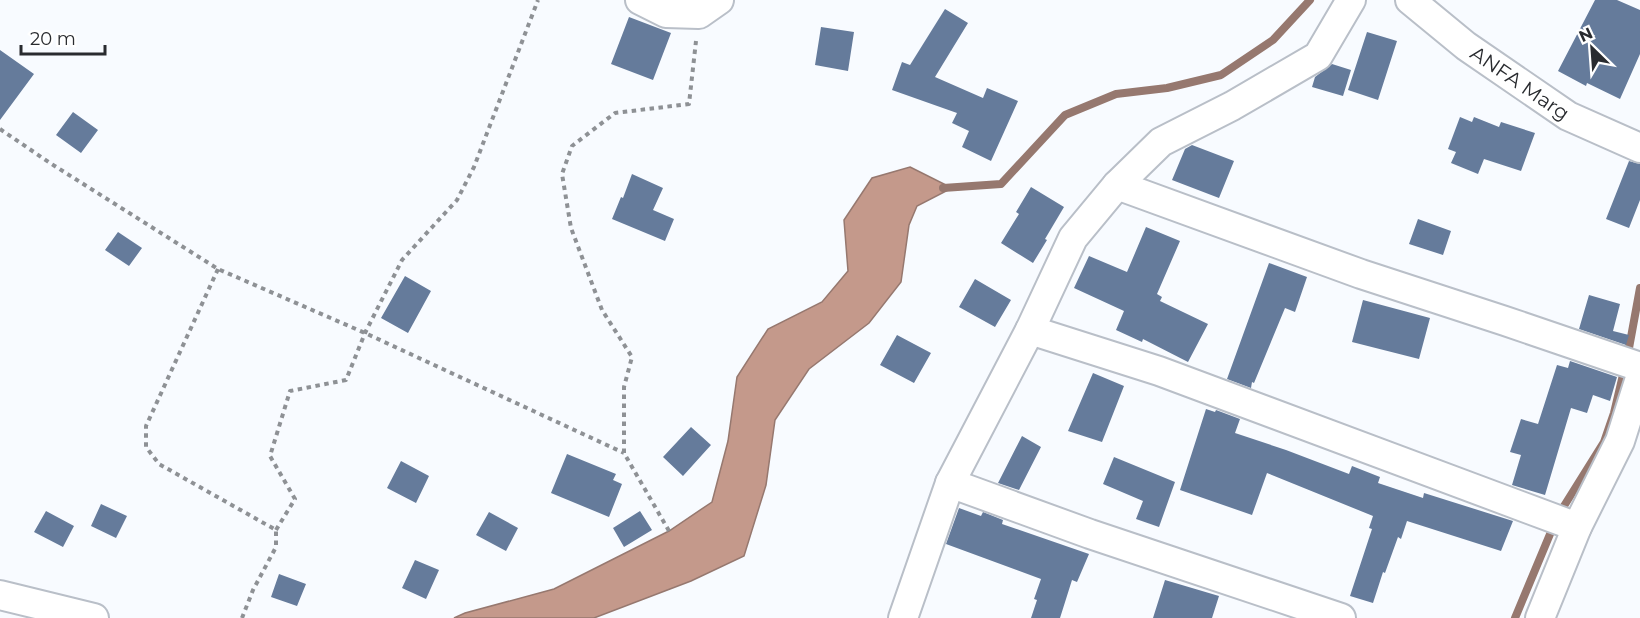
<svg xmlns="http://www.w3.org/2000/svg" width="1640" height="618" viewBox="0 0 1640 618" font-family="Montserrat,sans-serif">
<style>
.water{fill:#c4998b;stroke:#96786f;stroke-width:1.5}
.lines{fill:none;stroke-linecap:round;stroke-linejoin:round}
.stream{stroke:#96786f;stroke-width:8}
.building{fill:#657b9b}
.minor-casing{stroke:#b9bfc8;stroke-width:32}
.path{stroke:#8e9195;stroke-width:4;stroke-dasharray:4.5 4.5;stroke-linecap:butt}
.minor{stroke:#fff;stroke-width:28}
.labels{text-anchor:middle;dominant-baseline:central;stroke-width:5;stroke-linejoin:round;paint-order:stroke}
.street-label{font-size:20px;fill:#292b2f;stroke:#fff}
</style>
<rect width="100%" height="100%" fill="#f8fbff"/>
<path class="water" d="M910,167L952,188L917,206L909,225L901,282L869,323L809,369L775,420L766,485L744,556L691,581L594,618H454L465,613L554,589L669,531L712,502L728,441L737,377L768,329L822,302L848,271L844,220L872,178Z"/>
<g class="lines">
<path class="stream" d="M943,188L1001,184L1065,115L1116,94L1167,88L1221,75L1273,40L1310,0
M1627,359L1640,288
M1564,506L1604,442L1614,413L1623,375
M1515,618L1553,527"/>
</g>
<path class="building" d="M1595,0H1617L1640,10V54L1620,99L1587,83L1586,86L1558,71Z
M945,9L968,23L935,77L983,98L987,88L1018,101L991,161L962,147L969,131L952,123L957,113L892,90L902,62L910,65Z
M629,17L671,33L653,80L611,64Z
M821,27L854,32L848,71L815,65Z
M1367,32L1397,41L1378,100L1348,90Z
M0,50L34,74L0,120Z
M1332,64L1351,70L1343,96L1312,87L1315,77Z
M73,112L98,130L81,153L56,135Z
M1460,117L1472,122L1474,117L1499,127L1501,122L1535,133L1521,171L1484,159L1478,174L1451,163L1456,152L1448,149Z
M1192,145L1234,161L1219,198L1172,180L1185,149Z
M1629,161L1640,164V200L1629,228L1606,219Z
M632,174L663,188L653,210L674,219L665,241L612,219L621,197L623,198Z
M1031,187L1064,207L1045,239L1047,240L1033,263L1001,243L1019,214L1016,212Z
M1418,219L1451,231L1443,255L1409,244Z
M1146,227L1180,241L1157,294L1162,297L1160,301L1208,324L1188,362L1143,339L1142,342L1116,330L1124,311L1074,288L1089,256L1127,272Z
M118,232L142,248L129,266L105,250Z
M1269,263L1307,277L1295,312L1285,308L1254,383L1252,382L1251,388L1227,379Z
M405,276L431,291L408,333L381,318Z
M975,279L1011,300L995,327L959,307Z
M1589,295L1620,304L1613,331L1629,335L1626,345L1579,329Z
M1363,300L1430,318L1419,359L1352,342Z
M897,335L931,353L914,383L880,365Z
M1570,361L1617,377L1610,401L1593,395L1587,413L1571,408L1545,495L1512,485L1521,455L1510,452L1521,419L1538,424L1557,365L1568,368Z
M1093,373L1124,386L1102,442L1068,431Z
M1206,409L1215,412L1216,410L1240,419L1235,433L1286,450L1349,474L1352,466L1380,477L1378,483L1423,498L1424,493L1513,521L1501,551L1407,521L1401,539L1398,537L1385,573L1383,572L1373,603L1350,596L1372,529L1369,528L1373,516L1267,473L1252,515L1180,490Z
M691,427L711,445L683,476L663,457Z
M1022,436L1041,447L1019,490L998,483Z
M567,454L616,474L613,480L622,484L609,517L551,493Z
M1114,457L1175,482L1159,527L1136,519L1143,501L1103,484Z
M401,461L429,476L416,503L387,488Z
M101,504L127,516L116,538L91,526Z
M959,508L981,516L983,512L1003,520L1002,524L1089,554L1077,582L1072,580L1060,618H1031L1037,600L1034,599L1041,579L946,544Z
M46,511L74,526L63,547L34,532Z
M640,511L652,530L624,547L613,528Z
M489,512L518,528L506,551L476,535Z
M415,560L439,570L426,599L402,588Z
M279,574L306,584L297,606L271,597Z
M1165,580L1219,596L1212,618H1153Z"/>
<g class="lines">
<defs>
<g id="minor">
<path d="M640,0L666,13L699,14L719,0"/>
<path id="s1" d="M1410,0L1466,46L1568,116L1640,148"/>
<path d="M1117,185L1361,274L1505,321L1640,367"/>
<path d="M1030,330L1159,371L1577,527"/>
<path d="M950,483L1090,534L1341,618"/>
<path d="M0,595L94,618"/>
<path d="M903,618L950,483L1030,330L1073,238L1117,185L1161,142L1232,106L1318,56L1351,0"/>
<path d="M1540,618L1577,527L1620,441L1640,378"/>
</g>
</defs>
<use href="#minor" class="minor-casing"/>
<path class="path" d="M0,129L50,163L218,269L365,333L624,453
M218,269L146,426V447L159,464L276,530V547L253,590L242,618
M276,530L295,499L270,456L290,391L346,380L365,333L402,260L457,200L474,167L538,0
M669,531L624,453V387L632,357L602,310L571,228L562,174L572,146L615,113L689,104L696,41"/>
<use href="#minor" class="minor"/>
</g>
<g class="labels">
<g class="street-label">
<text stroke="none"><textPath href="#s1" startOffset="138">ANFA Marg</textPath></text>
</g>
</g>
<g transform="translate(1592 48) rotate(335)" stroke="#ffffff" stroke-width="4.5" paint-order="stroke">
<path d="M0-4.5L10 22L0 15L-10 22Z" fill="#292b2f"/>
<text y="-9" font-size="16" font-weight="bold" text-anchor="middle" fill="#292b2f">N</text>
</g>
<path d="M21 45v9h84v-9" fill="none" stroke="#292b2f" stroke-width="3"/>
<text x="30" y="45" font-size="18" fill="#292b2f" stroke="#ffffff" stroke-width="4.5" paint-order="stroke">20 m</text>
</svg>
